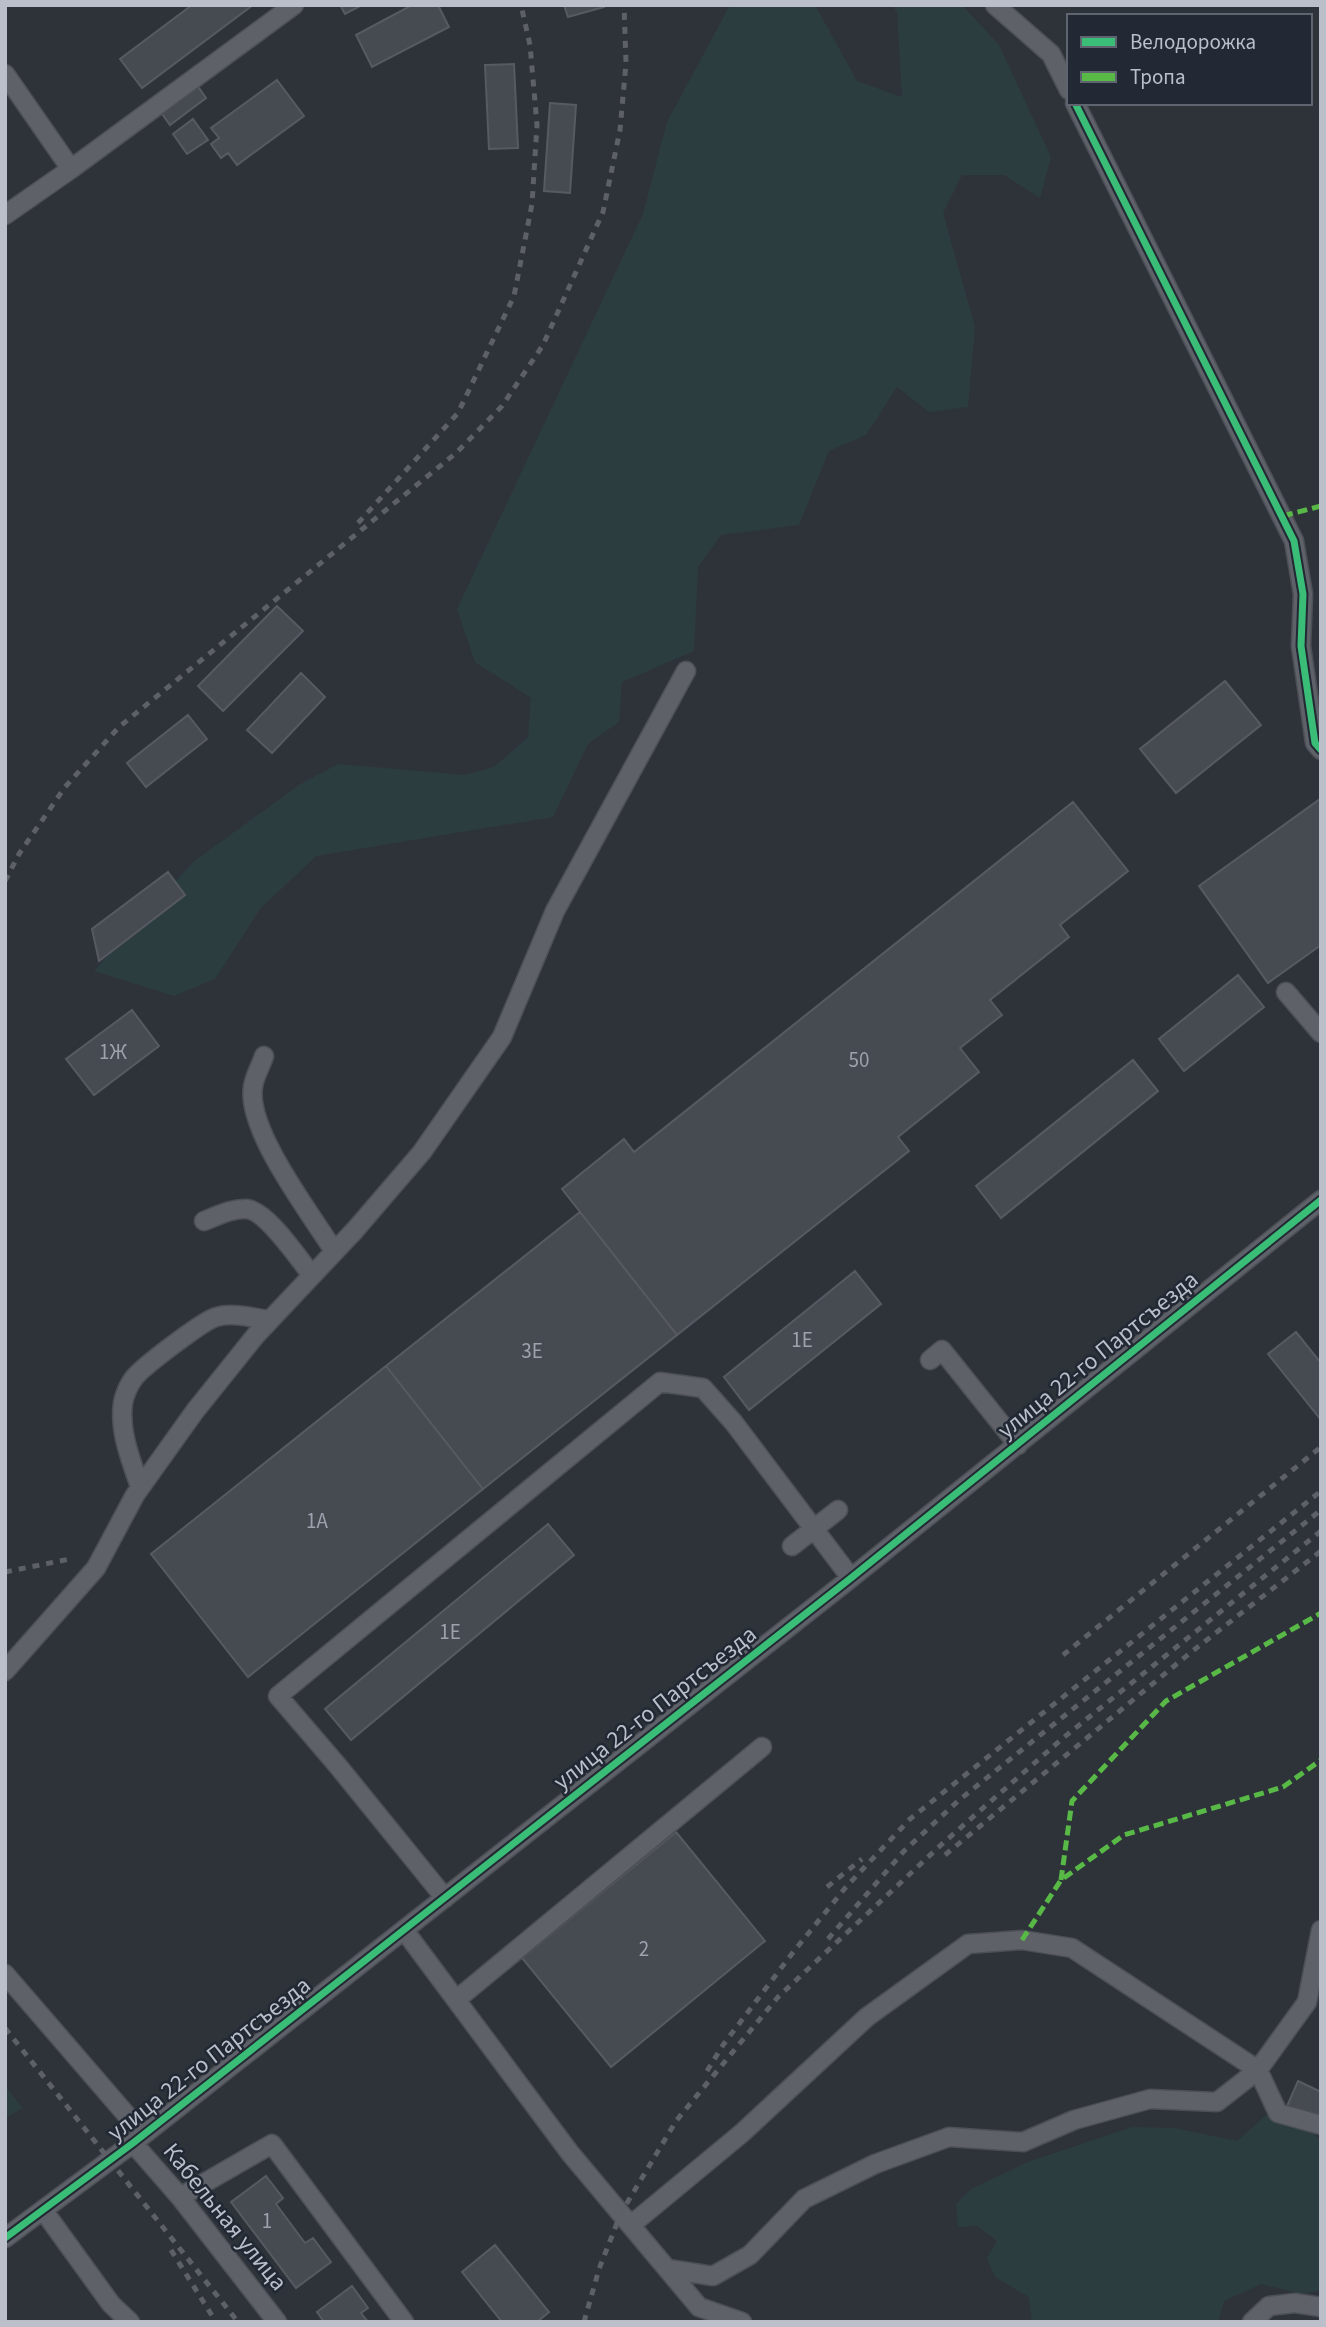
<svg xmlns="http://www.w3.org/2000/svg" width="1326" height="2327" viewBox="0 0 1326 2327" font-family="'Source Sans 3',sans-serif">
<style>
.green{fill:#2c3d40}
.building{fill:#464a51;stroke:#575a61;stroke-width:2}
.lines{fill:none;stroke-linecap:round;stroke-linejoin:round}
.minor-casing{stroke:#4c4f55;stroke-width:21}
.minor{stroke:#5e6168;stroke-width:18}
.rail{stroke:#5d6066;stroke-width:5;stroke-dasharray:7 7;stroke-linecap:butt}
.quiet{stroke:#58b947;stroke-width:5;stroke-dasharray:10 5;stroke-linecap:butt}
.cycleway-casing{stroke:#222934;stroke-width:11}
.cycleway{stroke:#3abd76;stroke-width:7}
.labels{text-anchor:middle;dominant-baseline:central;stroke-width:5;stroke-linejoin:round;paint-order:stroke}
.number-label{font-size:21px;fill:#9da2ac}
.street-label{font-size:24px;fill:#babfca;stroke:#222934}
</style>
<rect width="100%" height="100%" fill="#2e333a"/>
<path class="green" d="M730,5H815L857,81L902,97L897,12L892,5H962L999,45L1051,157L1040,198L1004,175H962L943,213L975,327L968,407L929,412L897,387L866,435L829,451L799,525L721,535L698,567L694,651L622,682L619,722L588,744L553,817L316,856L260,909L215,979L174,996L94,971L193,862L299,785L338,764L465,775L494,767L528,737L531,698L475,662L457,609L643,214L667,122Z
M5,2085L22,2108L5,2119Z
M1271,2111L1294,2114L1321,2141V2290L1302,2294L1261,2284L1224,2301L1218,2322H1032L1029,2297L995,2277L987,2258L997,2241L977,2226L958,2227L956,2204L971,2189L1028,2162L1132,2127L1174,2128L1237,2141Z"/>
<path class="building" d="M192,5H253L142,88L120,59Z
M340,5H362L345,14Z
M412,5H438L449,27L372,67L356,35Z
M564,5H604V7L568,17Z
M514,64L518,148L489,149L485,65Z
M277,80L304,116L237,165L228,153L221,158L211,144L219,138L211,128Z
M197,85L206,98L170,125L160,111Z
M550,103L576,105L570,193L544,191Z
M193,119L208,140L187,154L173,134Z
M277,606L303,631L223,711L198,686Z
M301,673L325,697L272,753L247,730Z
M1225,681L1261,725L1176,793L1140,749Z
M188,715L207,739L146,787L127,763Z
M1320,799L1321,945L1268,983L1199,886Z
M1073,802L1128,871L1060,925L1069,937L990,1000L1002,1015L960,1048L979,1072L898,1137L909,1151L677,1335L562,1189L624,1139L634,1152Z
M168,872L185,895L99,961L92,929Z
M1238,975L1264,1007L1184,1071L1159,1039Z
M132,1010L159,1046L94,1095L66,1059Z
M1133,1060L1158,1091L1001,1218L976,1186Z
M580,1212L677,1335L483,1489L386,1366Z
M855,1271L881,1304L749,1410L724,1377Z
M1296,1332L1321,1363V1420L1268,1354Z
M386,1366L483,1489L248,1677L151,1554Z
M548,1524L574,1555L351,1740L325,1709Z
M676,1832L765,1941L611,2067L522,1958Z
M1298,2081L1321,2092V2121L1287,2106Z
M266,2176L283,2198L276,2204L305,2243L313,2238L331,2262L296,2288L231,2202Z
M495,2245L549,2312L537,2322H502L462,2272Z
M352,2286L368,2308L361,2313L368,2322H324L317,2312Z"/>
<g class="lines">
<defs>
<path id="minor" d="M995,5L1051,54L1069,90
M5,74L71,169
M1075,103L1294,541L1303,594L1301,646L1315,743L1321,750
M5,215L71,169L294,5
M1286,992L1321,1033
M264,1056C261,1066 254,1077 253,1087C246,1130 311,1214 334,1251
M204,1221C217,1216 232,1208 247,1209C267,1211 298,1258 311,1274
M930,1360L942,1350L1018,1445
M140,1487C131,1460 119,1432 123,1403C124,1396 129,1384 134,1378C142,1367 203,1321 216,1317C233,1312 253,1318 270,1320
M792,1546L838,1510
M5,1671L96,1568L135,1495L195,1411L256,1335L355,1230L422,1152L502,1037L555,911L686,671
M445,1898L338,1766L278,1696L660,1382L703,1388L734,1423L851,1578
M404,1930L570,2153L699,2307L742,2322
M5,1974L143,2134
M456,2000L762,1747
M133,2143L180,2197L277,2322
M180,2197L272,2144L404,2322
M43,2210L111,2304L130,2322
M631,2225L742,2133L867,2017L968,1944L1022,1940L1072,1948L1258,2070L1278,2113L1321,2125
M5,2238L133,2143L851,1578L1321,1200
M668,2269L713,2276L750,2255L804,2199L875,2164L949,2137L1023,2142L1074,2120L1150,2099L1217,2102L1258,2070L1307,2002L1321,1930
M1252,2322L1269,2306L1295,2303L1321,2307"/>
</defs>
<use href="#minor" class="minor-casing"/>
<use href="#minor" class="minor"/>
<path class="rail" d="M358,523L458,413L514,296L532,204L537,125L530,45L521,5
M5,881L19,854L65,787L119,727L456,453L502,406L543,345L603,212L620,130L626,63L624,5
M5,1572L70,1559
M1063,1655L1321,1447
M945,1855L1190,1653L1321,1551
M827,1887L862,1859
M828,1939L904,1851L958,1801L1321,1510
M5,2028L238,2322
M707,2071L723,2045L794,1951L846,1887L910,1819L1321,1491
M171,2250L216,2322
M584,2322L599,2269L621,2213L676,2121L778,1997L942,1844L1063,1738L1321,1531"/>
<path class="quiet" d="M1283,516L1321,506
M1061,1880L1072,1801L1166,1701L1321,1613
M1022,1940L1061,1880L1124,1835L1283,1787L1321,1760"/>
<defs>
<path id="cycleway" d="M1075,103L1294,541L1303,594L1301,646L1315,743L1321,750
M5,2238L133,2143L851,1578L1321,1200"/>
</defs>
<use href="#cycleway" class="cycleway-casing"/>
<use href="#cycleway" class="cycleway"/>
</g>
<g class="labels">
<g class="number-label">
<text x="113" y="1052">1Ж</text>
<text x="859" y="1060">50</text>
<text x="802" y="1340">1Е</text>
<text x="532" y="1351">3Е</text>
<text x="317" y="1521">1А</text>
<text x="450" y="1632">1Е</text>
<text x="644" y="1949">2</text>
<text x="267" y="2221">1</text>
</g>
<g class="street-label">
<text transform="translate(1098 1355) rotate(-39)">улица 22-го Партсъезда</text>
<text transform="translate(655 1708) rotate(-38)">улица 22-го Партсъезда</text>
<text transform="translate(209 2059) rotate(-38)">улица 22-го Партсъезда</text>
<text transform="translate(225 2217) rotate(51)">Кабельная улица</text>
</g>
</g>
<rect width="1326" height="2327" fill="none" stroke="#babfca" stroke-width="14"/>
<rect x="1067" y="14" width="245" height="91" fill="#222934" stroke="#5f6570" stroke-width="2"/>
<rect x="1081" y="37" width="35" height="10" fill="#3abd76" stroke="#5f6570" stroke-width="2"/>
<text x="1130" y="49" font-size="21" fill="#babfca">Велодорожка</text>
<rect x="1081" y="72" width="35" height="10" fill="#58b947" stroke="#5f6570" stroke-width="2"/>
<text x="1130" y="84" font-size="21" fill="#babfca">Тропа</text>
</svg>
